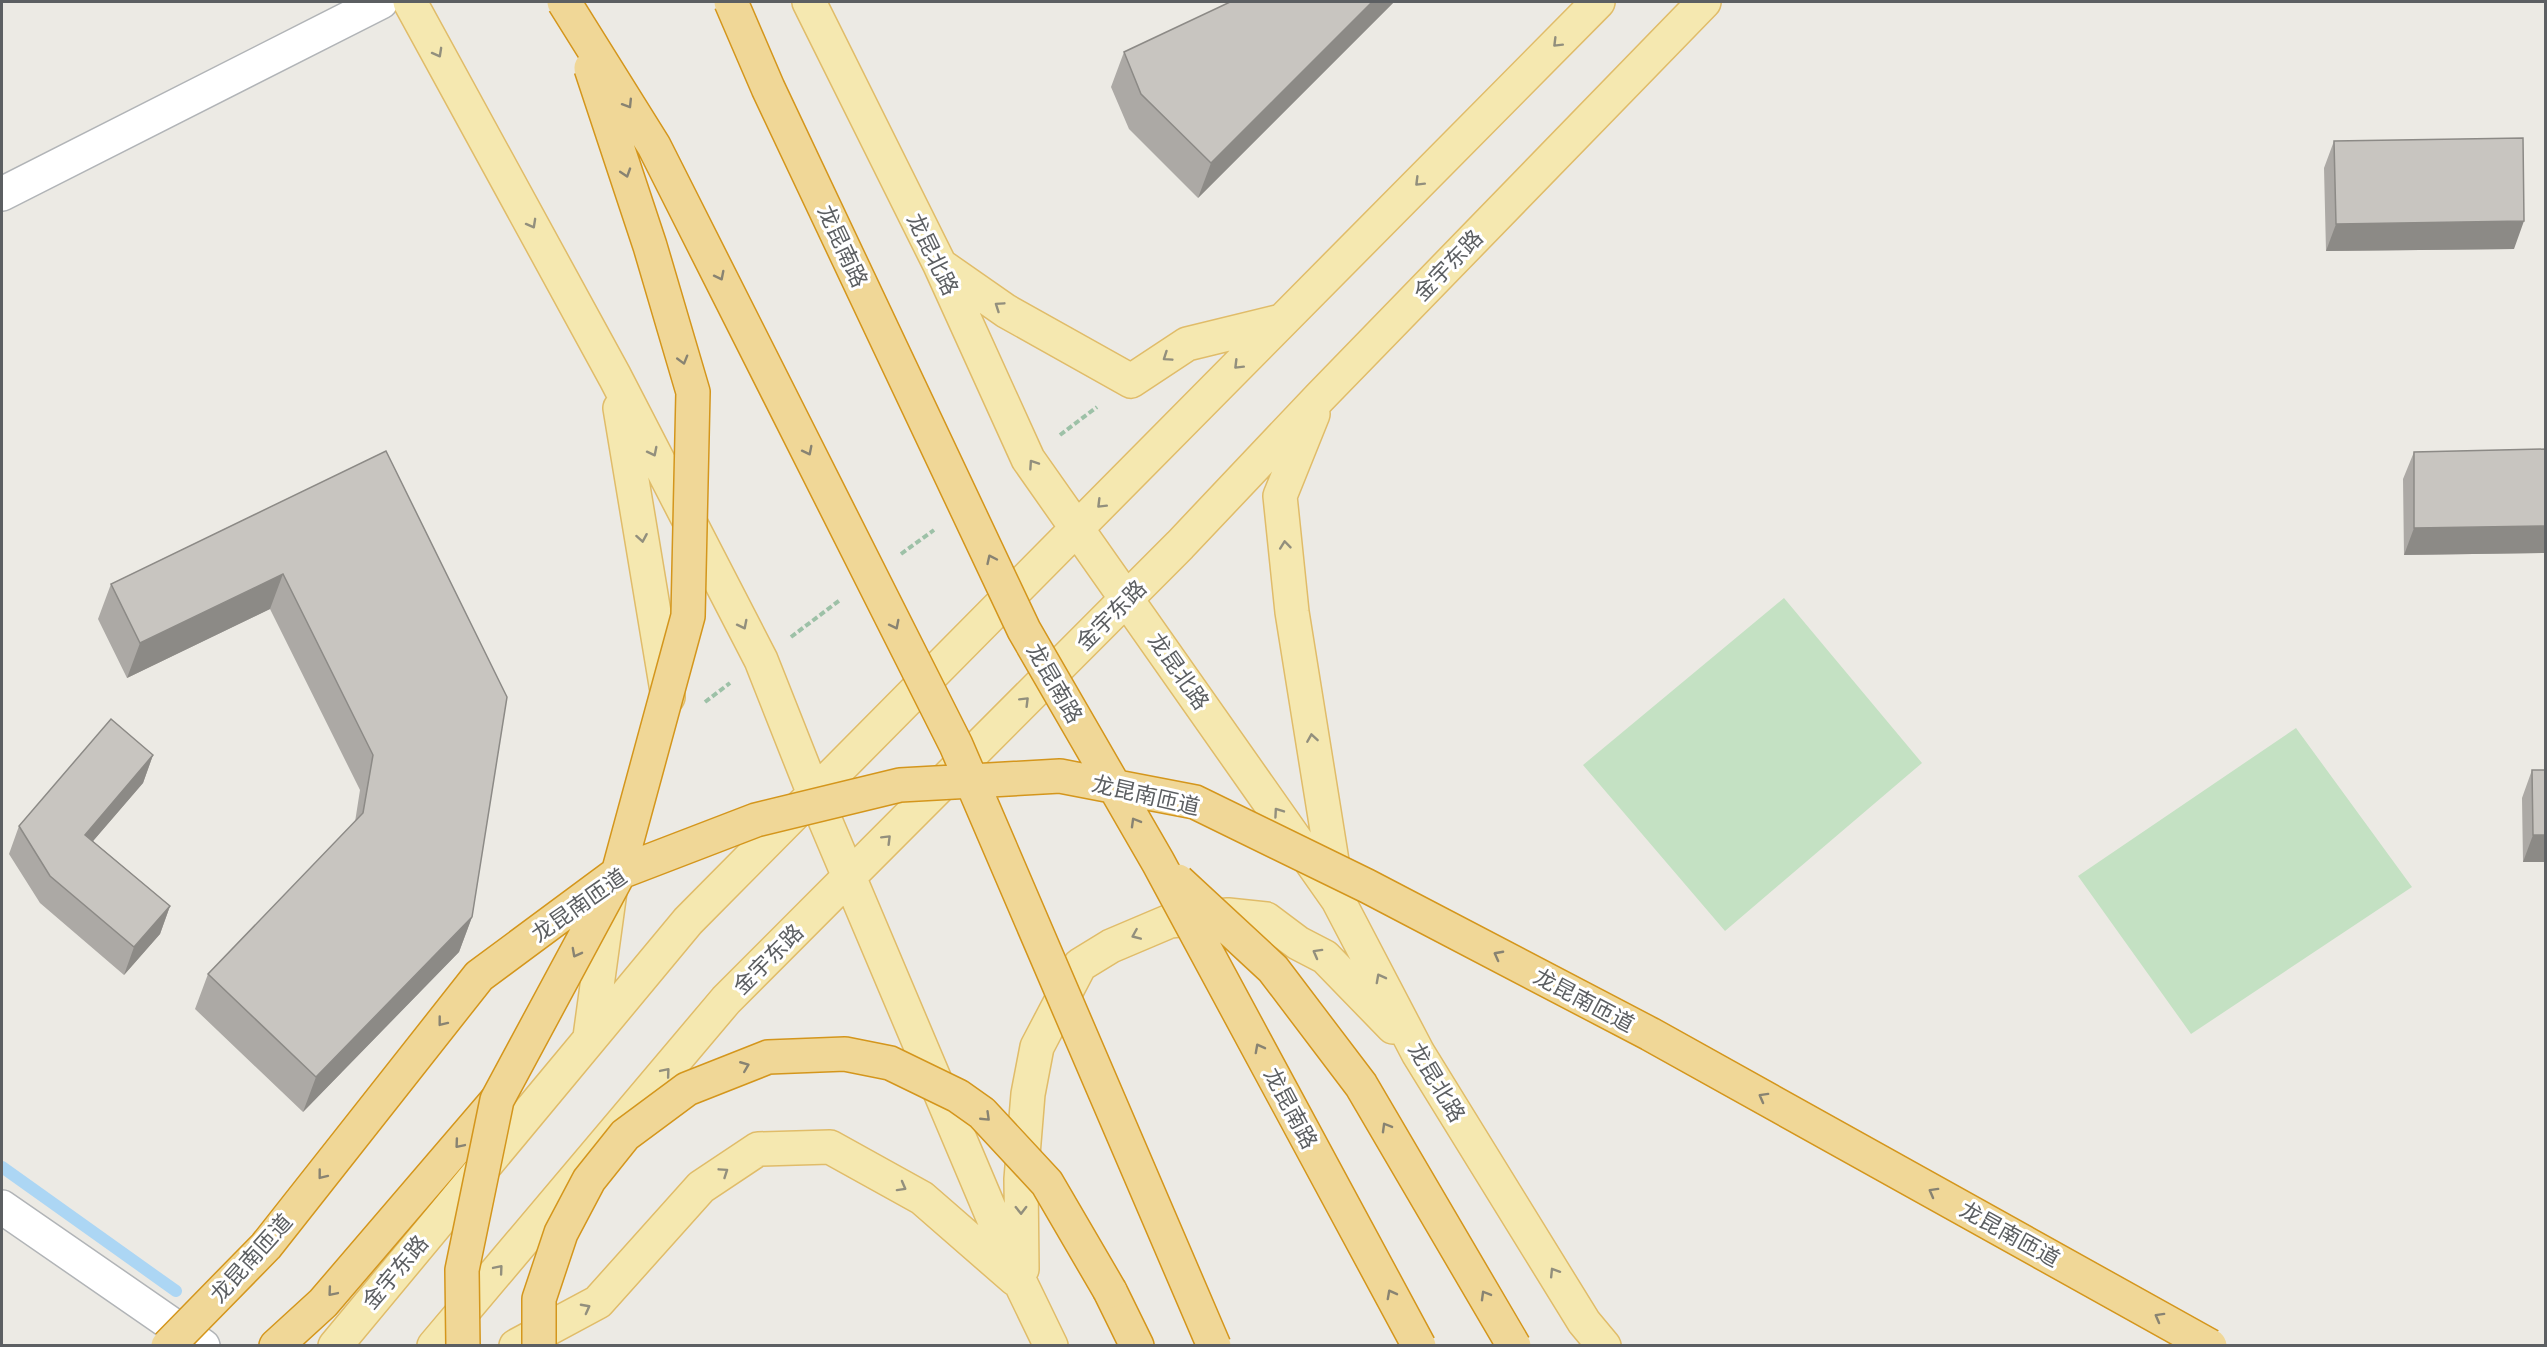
<svg xmlns="http://www.w3.org/2000/svg" width="2547" height="1347" viewBox="0 0 2547 1347" font-family="Jost,'Noto Sans SC',sans-serif">
<style>
.green{fill:#c4e1c3}
.lines{fill:none;stroke-linecap:round;stroke-linejoin:round}
.stream{stroke:#acd6f4;stroke-width:12}
.minor-casing{stroke:#b1b4b7;stroke-width:36}
.major-casing{stroke:#e0bc69;stroke-width:36}
.highway-casing{stroke:#d4961c;stroke-width:36}
.path{stroke:#9dc1a7;stroke-width:4;stroke-dasharray:6 3;stroke-linecap:butt}
.minor{stroke:#fff;stroke-width:33}
.major{stroke:#f5e8b0;stroke-width:33}
.highway{stroke:#f0d797;stroke-width:33}
.highway-bridge-casing{stroke:#d4961c;stroke-width:36;stroke-linecap:butt}
.highway-bridge{stroke:#f0d797;stroke-width:33}
.wall{fill:#aca9a5}
.shaded-wall{fill:#8c8a86}
.building{fill:#c8c5c0;stroke:#8c8a86;stroke-width:1.5}
.oneway{stroke:#928f7d}
.oneway2{stroke:#888372}
.labels{text-anchor:middle;dominant-baseline:central;stroke-width:6;stroke-linejoin:round;paint-order:stroke}
.street-label{font-size:22px;fill:#5c5f62;stroke:#fff}
</style>
<rect width="100%" height="100%" fill="#eceae4"/>
<path class="green" d="M1784,598L1922,763L1725,931L1583,765Z
M2296,728L2412,887L2191,1034L2078,876Z"/>
<g class="lines">
<path class="stream" d="M2,1167L176,1291"/>
<defs>
<path id="minor" d="M2,194L381,2
M2,1207L203,1346"/>
<path id="major" d="M410,2L615,377L761,660L814,794L1022,1286L1051,1346
M809,2L940,265L1028,459L1338,900L1418,1053L1584,1322L1604,1346
M940,265L1006,311L1131,381L1187,344L1281,321
M620,408L668,697
M1313,414L1280,496L1292,612L1337,892
M590,1037L610,891
M1022,1269L1021,1179L1028,1094L1037,1047L1080,965L1111,946L1170,921L1228,915L1266,919L1298,943L1325,957L1393,1027
M335,1346L688,921L1598,2
M434,1346L726,1000L1180,545L1320,397L1704,2
M516,1346L598,1302L701,1187L758,1149L830,1147L922,1198L1015,1279"/>
<path id="highway" d="M1110,1291L1137,1346
M276,1346L323,1303L497,1100"/>
</defs>
<use href="#minor" class="minor-casing"/>
<use href="#major" class="major-casing"/>
<use href="#highway" class="highway-casing"/>
<path class="path" d="M1060,435L1097,407
M901,554L934,530
M791,637L840,600
M705,702L730,683"/>
<use href="#minor" class="minor"/>
<use href="#major" class="major"/>
<use href="#highway" class="highway"/>
<defs>
<path id="highway-bridge" d="M564,2L654,146L956,745L1214,1346
M731,2L768,88L1024,630L1158,862L1419,1346
M1178,881L1273,969L1361,1085L1514,1346
M168,1346L266,1246L479,976L618,873L756,820L900,785L1060,776L1195,802L1367,886L1650,1034L2210,1346
M463,1346L462,1270L497,1100L617,877L688,616L693,392L650,246L591,68
M539,1346V1299L561,1233L589,1180L625,1135L687,1089L768,1057L845,1054L890,1063L958,1096L982,1113L1047,1183L1110,1291"/>
</defs>
<use href="#highway-bridge" class="highway-bridge-casing"/>
<use href="#highway-bridge" class="highway-bridge"/>
</g>
<path class="wall" d="M1394,2L1198,198L1129,129L1111,87L1124,52Z
M2334,141L2514,249L2326,251L2324,168Z
M2546,449V553L2404,555L2403,479L2414,452Z
M386,451L472,917L459,952L303,1112L195,1009L208,974L355,822L360,790L270,609L127,678L98,619L111,584Z
M153,755L143,783L93,841L170,906L160,934L124,975L40,903L9,854L19,826Z
M2532,770H2546V862H2523L2522,798Z"/>
<path class="shaded-wall" d="M1372,2H1394L1198,198L1211,163Z
M2524,221L2514,249L2326,251L2336,224Z
M2546,526V553L2404,555L2414,528Z
M283,574L270,609L127,678L140,643Z
M153,755L143,783L75,862L85,835Z
M2533,835H2546V862H2523Z
M170,906L160,934L124,975L134,947Z
M472,917L459,952L303,1112L316,1077Z"/>
<path class="building" d="M1230,2H1372L1211,163L1141,94L1124,52Z
M2523,138L2524,221L2336,224L2334,141Z
M2546,449V526L2414,528V452Z
M386,451L507,697L472,917L316,1077L208,974L363,813L373,755L283,574L140,643L111,584Z
M111,719L153,755L85,835L170,906L134,947L50,876L19,826Z
M2532,770H2546V835H2533Z"/>
<defs><path id="oneway-chevron" d="M-2-3.5L2.5 0L-2 3.5" fill="none" stroke-width="1.6" stroke-linecap="round" stroke-linejoin="round" transform="scale(1.5)"/></defs>
<g class="oneway">
<use href="#oneway-chevron" transform="translate(1557 43) rotate(135)"/>
<use href="#oneway-chevron" transform="translate(438 53) rotate(61)"/>
<use href="#oneway-chevron" transform="translate(1419 182) rotate(135)"/>
<use href="#oneway-chevron" transform="translate(532 224) rotate(61)"/>
<use href="#oneway-chevron" transform="translate(999 306) rotate(-146)"/>
<use href="#oneway-chevron" transform="translate(1167 357) rotate(146)"/>
<use href="#oneway-chevron" transform="translate(1238 365) rotate(135)"/>
<use href="#oneway-chevron" transform="translate(653 452) rotate(63)"/>
<use href="#oneway-chevron" transform="translate(1033 464) rotate(-124)"/>
<use href="#oneway-chevron" transform="translate(1101 504) rotate(135)"/>
<use href="#oneway-chevron" transform="translate(642 538) rotate(80)"/>
<use href="#oneway-chevron" transform="translate(1285 545) rotate(-96)"/>
<use href="#oneway-chevron" transform="translate(743 625) rotate(63)"/>
<use href="#oneway-chevron" transform="translate(1025 701) rotate(-45)"/>
<use href="#oneway-chevron" transform="translate(1312 738) rotate(-99)"/>
<use href="#oneway-chevron" transform="translate(1278 812) rotate(-125)"/>
<use href="#oneway-chevron" transform="translate(887 839) rotate(-45)"/>
<use href="#oneway-chevron" transform="translate(1136 935) rotate(157)"/>
<use href="#oneway-chevron" transform="translate(1317 953) rotate(-151)"/>
<use href="#oneway-chevron" transform="translate(1380 978) rotate(-118)"/>
<use href="#oneway-chevron" transform="translate(666 1072) rotate(-50)"/>
<use href="#oneway-chevron" transform="translate(724 1172) rotate(-34)"/>
<use href="#oneway-chevron" transform="translate(902 1187) rotate(29)"/>
<use href="#oneway-chevron" transform="translate(1021 1210) rotate(89)"/>
<use href="#oneway-chevron" transform="translate(499 1269) rotate(-50)"/>
<use href="#oneway-chevron" transform="translate(1554 1272) rotate(-122)"/>
<use href="#oneway-chevron" transform="translate(586 1308) rotate(-28)"/>
</g>
<g class="oneway2">
<use href="#oneway-chevron" transform="translate(628 104) rotate(58)"/>
<use href="#oneway-chevron" transform="translate(626 173) rotate(72)"/>
<use href="#oneway-chevron" transform="translate(720 276) rotate(63)"/>
<use href="#oneway-chevron" transform="translate(683 360) rotate(74)"/>
<use href="#oneway-chevron" transform="translate(808 451) rotate(63)"/>
<use href="#oneway-chevron" transform="translate(991 559) rotate(-115)"/>
<use href="#oneway-chevron" transform="translate(895 625) rotate(63)"/>
<use href="#oneway-chevron" transform="translate(1135 822) rotate(-120)"/>
<use href="#oneway-chevron" transform="translate(576 953) rotate(118)"/>
<use href="#oneway-chevron" transform="translate(1498 955) rotate(-152)"/>
<use href="#oneway-chevron" transform="translate(442 1022) rotate(128)"/>
<use href="#oneway-chevron" transform="translate(1259 1048) rotate(-118)"/>
<use href="#oneway-chevron" transform="translate(745 1066) rotate(-22)"/>
<use href="#oneway-chevron" transform="translate(1763 1097) rotate(-151)"/>
<use href="#oneway-chevron" transform="translate(986 1117) rotate(44)"/>
<use href="#oneway-chevron" transform="translate(1386 1127) rotate(-120)"/>
<use href="#oneway-chevron" transform="translate(459 1144) rotate(130)"/>
<use href="#oneway-chevron" transform="translate(322 1175) rotate(128)"/>
<use href="#oneway-chevron" transform="translate(1933 1192) rotate(-151)"/>
<use href="#oneway-chevron" transform="translate(332 1292) rotate(130)"/>
<use href="#oneway-chevron" transform="translate(1391 1294) rotate(-118)"/>
<use href="#oneway-chevron" transform="translate(1485 1295) rotate(-120)"/>
<use href="#oneway-chevron" transform="translate(2159 1317) rotate(-151)"/>
</g>
<g class="labels">
<g class="street-label">
<text transform="translate(843 246) rotate(65)">龙昆南路</text>
<text transform="translate(933 254) rotate(64)">龙昆北路</text>
<text transform="translate(1448 265) rotate(-46)">金宇东路</text>
<text transform="translate(1111 615) rotate(-45)">金宇东路</text>
<text transform="translate(1179 671) rotate(55)">龙昆北路</text>
<text transform="translate(1055 683) rotate(60)">龙昆南路</text>
<text transform="translate(1146 795) rotate(13)">龙昆南匝道</text>
<text transform="translate(579 905) rotate(-35)">龙昆南匝道</text>
<text transform="translate(768 959) rotate(-45)">金宇东路</text>
<text transform="translate(1584 1000) rotate(28)">龙昆南匝道</text>
<text transform="translate(1437 1082) rotate(59)">龙昆北路</text>
<text transform="translate(1291 1108) rotate(62)">龙昆南路</text>
<text transform="translate(2010 1234) rotate(29)">龙昆南匝道</text>
<text transform="translate(251 1258) rotate(-48)">龙昆南匝道</text>
<text transform="translate(395 1272) rotate(-50)">金宇东路</text>
</g>
</g>
<rect width="2547" height="1347" fill="none" stroke="#5c5f62" stroke-width="6"/>
</svg>
